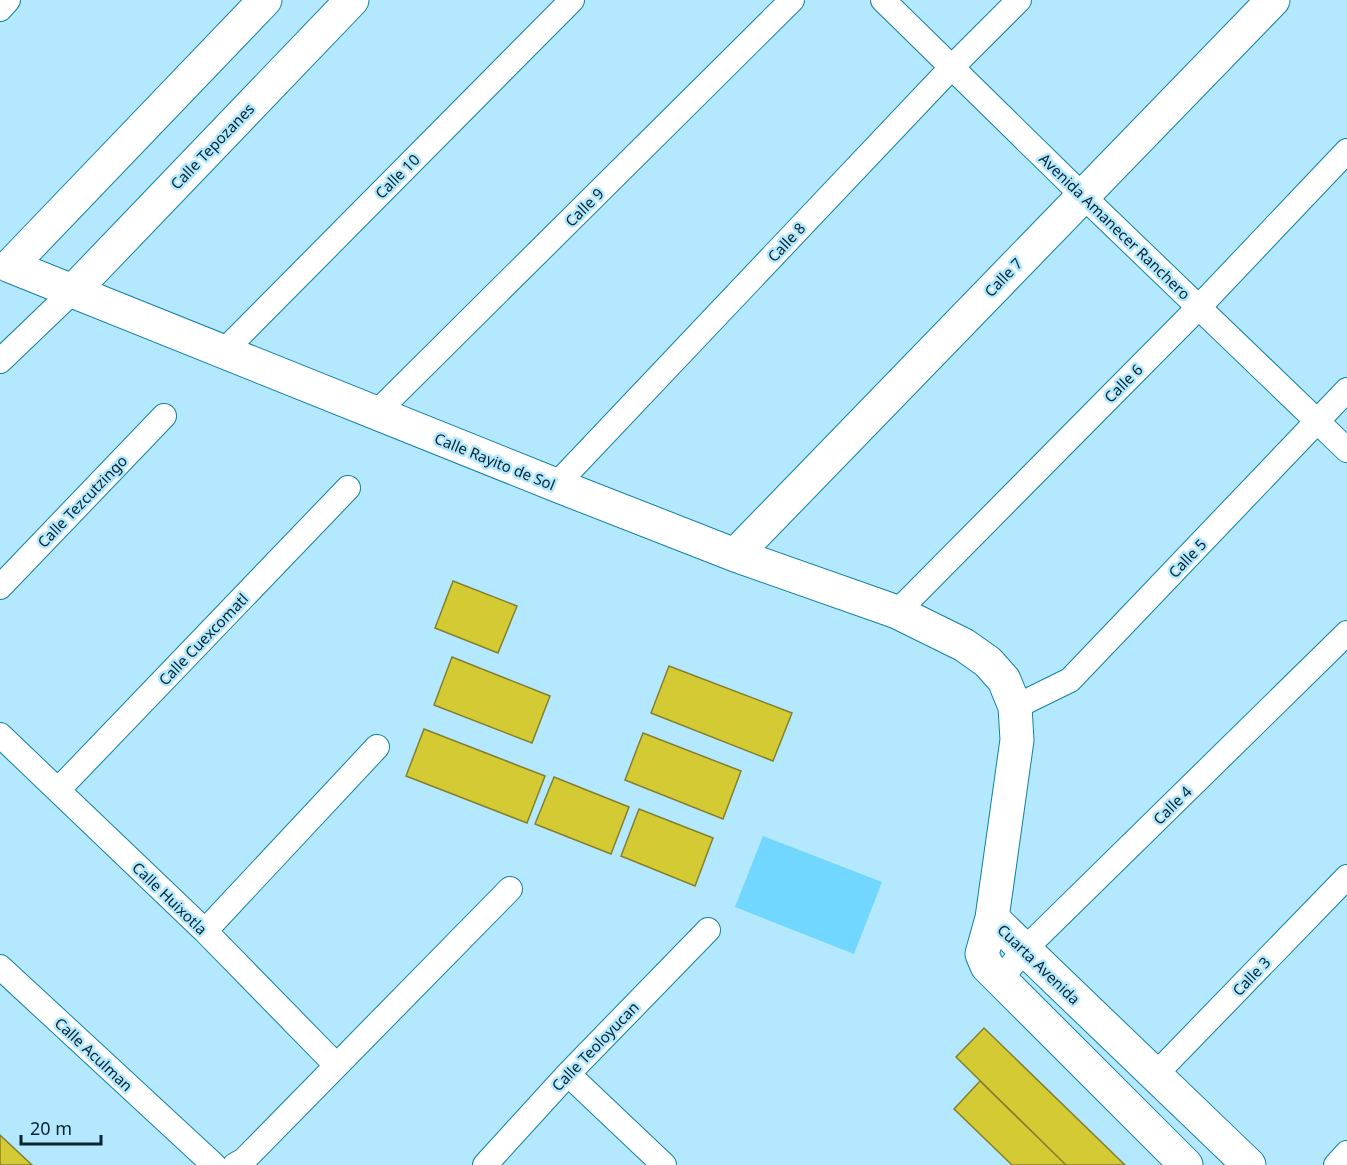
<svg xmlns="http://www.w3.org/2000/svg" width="1347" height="1165" viewBox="0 0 1347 1165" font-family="'Noto Sans',sans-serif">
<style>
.green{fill:#72d7fe}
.building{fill:#d3ca34;stroke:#85802e;stroke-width:1.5}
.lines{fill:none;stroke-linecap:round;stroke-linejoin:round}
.street-casing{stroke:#1180a2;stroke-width:26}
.secondary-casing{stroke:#1180a2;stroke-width:35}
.street{stroke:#fff;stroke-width:24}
.secondary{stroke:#fff;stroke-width:33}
.labels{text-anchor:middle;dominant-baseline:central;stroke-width:5;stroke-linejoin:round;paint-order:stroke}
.street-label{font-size:15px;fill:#062530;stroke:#b4e8fe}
</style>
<rect width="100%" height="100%" fill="#b4e8fe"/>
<path class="green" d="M763,836L882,882L854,954L735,907Z"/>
<path class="building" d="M453,581L517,606L498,653L435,628Z
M452,657L550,696L532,743L434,705Z
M669,666L792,713L773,761L651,713Z
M424,729L545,776L527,823L406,776Z
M643,733L741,771L723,819L625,780Z
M554,777L629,807L611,854L535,824Z
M639,809L713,838L695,886L621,856Z
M984,1028L1125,1165H1066L956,1057Z
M980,1081L1066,1165H1012L954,1109Z
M0,1135L32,1165H0Z"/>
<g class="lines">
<defs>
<path id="street" d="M883,0L1082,195L1347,450
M0,9L8,0
M223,352L572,0
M0,361L72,292
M376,413L792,0
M556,485L952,67L1019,0
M0,587L164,416
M897,612L1199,307L1347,151
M1015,707L1070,680L1347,390
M0,735L205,931L336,1065
M58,790L348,488
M205,931L377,747
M0,967L214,1165
M1000,980L1024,950L1347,633
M568,1074L664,1165
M1155,1075L1347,877
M235,1165L244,1160L510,889
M485,1165L568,1074L708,930
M1336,1165L1347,1153"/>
<path id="secondary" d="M265,0L10,266L556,485L735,555L897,612L964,645L988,662L1004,680L1015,707L1017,740L992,918L982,954L987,966L1186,1165
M72,292L352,0
M735,555L1273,0
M992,918L1249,1165"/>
</defs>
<use href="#street" class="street-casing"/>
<use href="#secondary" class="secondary-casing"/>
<use href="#street" class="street"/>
<use href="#secondary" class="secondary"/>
</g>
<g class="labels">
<g class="street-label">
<text transform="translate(212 146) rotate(-46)">Calle Tepozanes</text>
<text transform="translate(397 176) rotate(-45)">Calle 10</text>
<text transform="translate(584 207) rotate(-45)">Calle 9</text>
<text transform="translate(1115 226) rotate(44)">Avenida Amanecer Ranchero</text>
<text transform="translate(786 242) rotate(-47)">Calle 8</text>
<text transform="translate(1003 277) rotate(-46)">Calle 7</text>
<text transform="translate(1123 383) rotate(-45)">Calle 6</text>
<text transform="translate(495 461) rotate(22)">Calle Rayito de Sol</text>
<text transform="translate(82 501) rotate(-46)">Calle Tezcutzingo</text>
<text transform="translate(1187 558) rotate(-46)">Calle 5</text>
<text transform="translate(203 639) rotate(-46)">Calle Cuexcomatl</text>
<text transform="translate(1172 805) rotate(-45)">Calle 4</text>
<text transform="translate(170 898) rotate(44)">Calle Huixotla</text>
<text transform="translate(1039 964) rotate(44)">Cuarta Avenida</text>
<text transform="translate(1251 976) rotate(-46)">Calle 3</text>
<text transform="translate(595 1046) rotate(-46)">Calle Teoloyucan</text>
<text transform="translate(94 1054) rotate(43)">Calle Aculman</text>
</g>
</g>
<path d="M21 1135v9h80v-9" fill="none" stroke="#062530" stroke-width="3"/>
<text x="30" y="1135" font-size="18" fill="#062530" stroke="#b4e8fe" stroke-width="4.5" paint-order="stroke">20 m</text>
</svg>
